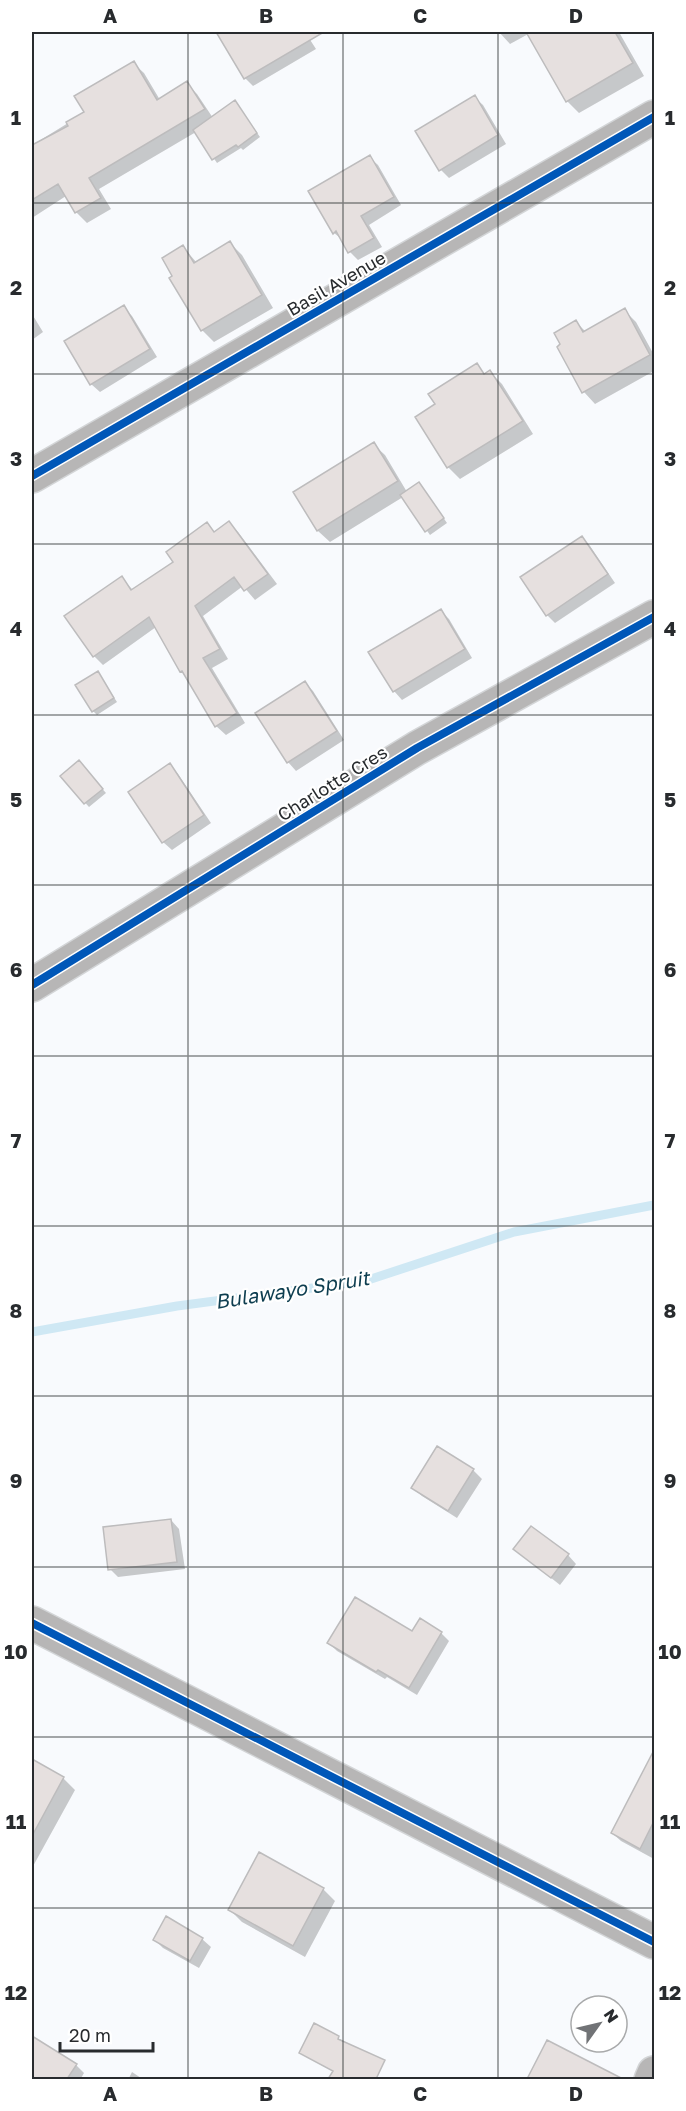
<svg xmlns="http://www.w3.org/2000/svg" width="686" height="2111" viewBox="0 0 686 2111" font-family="'Golos Text',sans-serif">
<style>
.shadow{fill:#0003}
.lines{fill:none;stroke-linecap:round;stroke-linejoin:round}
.stream{stroke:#cfe8f4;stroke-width:9}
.building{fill:#e6e0df;stroke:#bdbcbd;stroke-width:1.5}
.minor-casing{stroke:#d3d5d7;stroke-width:36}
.minor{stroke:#b7b6b6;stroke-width:33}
.cycleway-casing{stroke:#fff;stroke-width:11}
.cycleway{stroke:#0057b8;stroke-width:8}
.grid{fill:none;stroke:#282b2e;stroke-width:1.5;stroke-opacity:0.55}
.labels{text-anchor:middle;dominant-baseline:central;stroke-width:4.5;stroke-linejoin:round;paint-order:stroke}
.street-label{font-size:18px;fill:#282b2e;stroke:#fff}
.water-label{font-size:20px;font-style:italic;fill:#0e3e50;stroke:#fff}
.neatline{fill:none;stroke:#282b2e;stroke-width:2}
.grid-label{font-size:20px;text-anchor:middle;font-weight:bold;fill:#282b2e}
</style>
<rect width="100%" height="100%" fill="#f8fafd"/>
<path class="shadow" d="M232,32H305L316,49L253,86L245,78L221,38Z
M499,32H532L510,44Z
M545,32H567L572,37L582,32H619L644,76L579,113L567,101L532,39Z
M133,63L144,73L160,100L186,83L197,94L213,118L238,106L260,137L243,150L241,148L217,163L196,132L99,189L111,209L87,223L76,212L66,196L32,218V142L34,144L86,112Z
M474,97L483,105L506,144L449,178L441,170L417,131Z
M369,157L378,165L401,205L369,225L382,247L358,260L350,252L343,240L334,233Z
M230,243L242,255L273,308L214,342L202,330L183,247L197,263Z
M123,307L132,316L157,357L100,392L91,384Z
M624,310L636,322L654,355V371L595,404L584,392L559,347L576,322L586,332Z
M32,314L43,332L32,340Z
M477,365L486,375L490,372L502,384L533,434L460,479L448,467L417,417L437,404Z
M373,444L385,455L407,492L423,488L447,523L430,535L403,497L330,542L318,531L295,493Z
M228,523L238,532L277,584L255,600L243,586L203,616L228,659L212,668L245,723L226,735L216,726L188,679L181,671L156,627L103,665L94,656L121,578L133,590L175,562L207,524L215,533Z
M582,538L590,546L615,583L555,623L547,615Z
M440,610L449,619L472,658L402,700L394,691Z
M98,673L117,702L97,715L93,711Z
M305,683L313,691L344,740L296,771L288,762Z
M170,765L178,774L211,823L172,850L163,842Z
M82,766L106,793L89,807L62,777Z
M438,1448L473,1470L482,1479L457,1518L422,1496L413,1488Z
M171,1520L179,1529L185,1569L118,1577L110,1569Z
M515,1549L568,1555L576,1564L560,1585Z
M441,1633L449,1641L417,1695L387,1677L385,1679L337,1651L329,1643Z
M32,1761L63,1778L75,1790L32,1868Z
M639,1782L654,1790V1859L621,1841L612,1833Z
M260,1854L323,1889L335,1901L305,1957L242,1922L230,1910Z
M154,1939H202L211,1947L199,1968L163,1948Z
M338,2038L377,2060L366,2080H329L334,2072L300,2053Z
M34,2039L76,2065L84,2073L80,2080H32V2043Z
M548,2042L615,2077L617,2080H529Z
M132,2072L144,2080H128Z"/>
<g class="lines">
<path class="stream" d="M32,1332L177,1306L365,1281L514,1232L654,1205"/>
</g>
<path class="building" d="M216,32H324L244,79Z
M526,32H615L633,63L566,102Z
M134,61L157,100L187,81L205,109L89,178L101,198L75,213L58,184L32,200V145L68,126L66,122L84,112L74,96Z
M475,95L498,135L439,171L415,131Z
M235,100L257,133L238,147L236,145L212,160L193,130Z
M370,155L394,197L361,216L374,238L348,253L336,231L333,234L308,191Z
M230,241L262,295L201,331L169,278L172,276L162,258L183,245L194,263Z
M124,305L150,349L90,385L64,341Z
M625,308L650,355L582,393L557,347L560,344L554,333L576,320L583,332Z
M477,363L484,374L490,370L523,421L447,468L415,417L435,404L428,394Z
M374,442L398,481L317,531L293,492Z
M419,482L444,518L425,532L400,495Z
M229,521L268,574L244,591L234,577L195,606L220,649L203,658L237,713L215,727L182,671L180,672L149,617L93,657L64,616L122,576L131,590L173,562L166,552L207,522L214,532Z
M582,536L608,574L546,616L520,577Z
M441,609L465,649L393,692L368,652Z
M98,671L114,698L92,712L75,685Z
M305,681L337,731L287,763L255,713Z
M79,760L103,789L84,804L60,776Z
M170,763L204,815L162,843L128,792Z
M437,1446L474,1469L448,1511L411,1488Z
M171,1519L177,1562L108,1570L103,1527Z
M531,1526L569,1554L551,1578L513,1549Z
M355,1597L412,1631L420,1618L442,1632L409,1688L378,1670L376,1672L327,1643Z
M654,1750V1821L640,1849L611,1833Z
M32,1759L64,1777L32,1836Z
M259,1852L324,1888L293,1946L228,1910Z
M166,1916L203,1938L190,1961L153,1940Z
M314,2023L339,2036L338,2039L385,2060L376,2079H328L333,2071L299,2053Z
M32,2036L77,2064L67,2079H32Z
M547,2040L623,2079H527Z"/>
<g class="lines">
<defs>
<path id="minor" d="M32,476L654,117
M32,985L417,748L654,617
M32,1623L654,1942
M651,2080L654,2073"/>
</defs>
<use href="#minor" class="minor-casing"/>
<use href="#minor" class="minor"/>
<defs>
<path id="cycleway" d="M32,476L654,117
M32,985L417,748L654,617
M32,1623L654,1942"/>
</defs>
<use href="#cycleway" class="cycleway-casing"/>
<use href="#cycleway" class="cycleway"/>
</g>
<path class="grid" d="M188,32V2080M343,32V2080M498,32V2080M32,203H654M32,374H654M32,544H654M32,715H654M32,885H654M32,1056H654M32,1226H654M32,1396H654M32,1567H654M32,1737H654M32,1908H654"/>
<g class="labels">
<g class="street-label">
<text transform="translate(336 283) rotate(-30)">Basil Avenue</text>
<text transform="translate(332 783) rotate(-32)">Charlotte Cres</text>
</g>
<g class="water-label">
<text transform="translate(292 1289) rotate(-9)">Bulawayo Spruit</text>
</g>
</g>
<rect width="686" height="2111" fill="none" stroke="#ffffff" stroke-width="66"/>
<g transform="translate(599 2024) rotate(56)"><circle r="28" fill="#ffffff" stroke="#a9aaab" stroke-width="1.5"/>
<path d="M0-4.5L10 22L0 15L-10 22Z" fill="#717376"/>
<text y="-9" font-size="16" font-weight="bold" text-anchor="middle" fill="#282b2e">N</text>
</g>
<path d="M60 2042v9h93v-9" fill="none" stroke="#282b2e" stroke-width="3"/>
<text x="69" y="2042" font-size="18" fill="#282b2e" stroke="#ffffff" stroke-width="4.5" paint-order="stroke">20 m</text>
<rect x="33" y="33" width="620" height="2045" class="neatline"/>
<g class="grid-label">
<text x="110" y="23">A</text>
<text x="266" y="23">B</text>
<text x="420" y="23">C</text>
<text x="576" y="23">D</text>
<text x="16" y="125">1</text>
<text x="670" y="125">1</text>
<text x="16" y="295">2</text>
<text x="670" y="295">2</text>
<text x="16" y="466">3</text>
<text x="670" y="466">3</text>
<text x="16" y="636">4</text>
<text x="670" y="636">4</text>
<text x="16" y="807">5</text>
<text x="670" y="807">5</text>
<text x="16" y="977">6</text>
<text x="670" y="977">6</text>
<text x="16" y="1148">7</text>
<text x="670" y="1148">7</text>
<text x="16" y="1318">8</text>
<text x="670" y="1318">8</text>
<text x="16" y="1488">9</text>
<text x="670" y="1488">9</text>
<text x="16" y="1659">10</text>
<text x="670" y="1659">10</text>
<text x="16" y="1829">11</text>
<text x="670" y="1829">11</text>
<text x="16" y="2000">12</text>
<text x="670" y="2000">12</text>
<text x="110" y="2101">A</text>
<text x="266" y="2101">B</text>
<text x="420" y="2101">C</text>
<text x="576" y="2101">D</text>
</g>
</svg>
